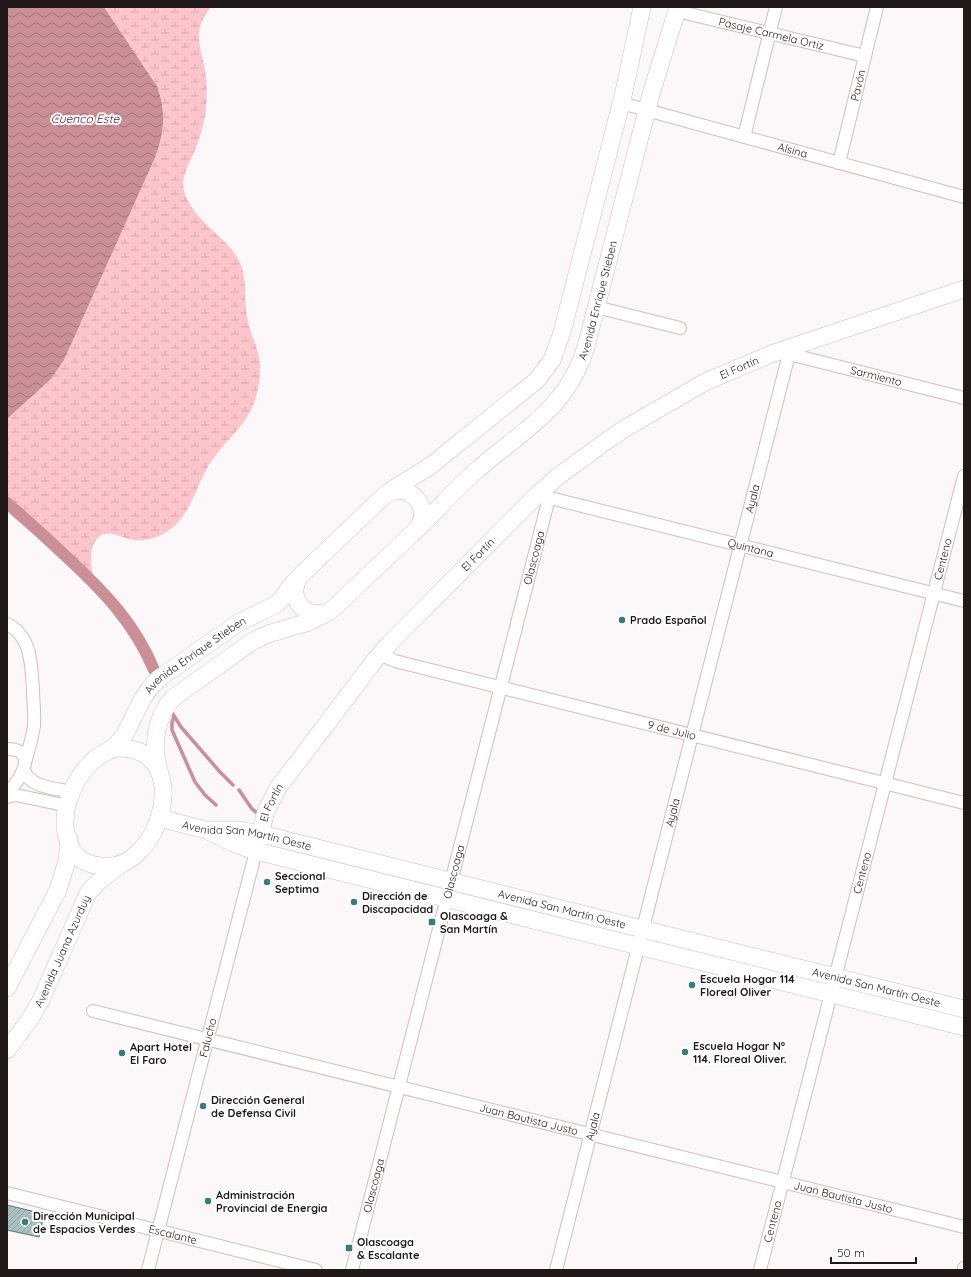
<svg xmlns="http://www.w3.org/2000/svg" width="971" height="1277" viewBox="0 0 971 1277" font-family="Quicksand,sans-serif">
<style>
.wetland{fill:url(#wetland-marsh)}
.water{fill:url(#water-waves)}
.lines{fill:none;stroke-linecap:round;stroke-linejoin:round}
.stream{stroke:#ca8f97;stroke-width:3.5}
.canal{stroke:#ca8f97;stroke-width:12}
.building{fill:url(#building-hatch);stroke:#5f7675}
.street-casing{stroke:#d4bcbf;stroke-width:14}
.secondary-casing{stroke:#d4bcbf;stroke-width:18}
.street{stroke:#fff;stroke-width:12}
.secondary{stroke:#fff;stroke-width:17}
.poi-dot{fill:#347d7a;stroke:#fff;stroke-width:1.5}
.labels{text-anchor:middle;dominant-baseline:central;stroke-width:4;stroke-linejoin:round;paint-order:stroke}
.street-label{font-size:11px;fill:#201819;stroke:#fff}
.poi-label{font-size:11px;font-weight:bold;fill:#201819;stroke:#fff;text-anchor:start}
.water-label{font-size:12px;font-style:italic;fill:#5f182a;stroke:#fff}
</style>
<defs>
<pattern id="wetland-marsh" width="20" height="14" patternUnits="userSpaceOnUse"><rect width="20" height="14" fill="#fcc4cb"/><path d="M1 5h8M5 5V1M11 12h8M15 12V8" fill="none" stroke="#d8a8ae"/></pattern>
<pattern id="water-waves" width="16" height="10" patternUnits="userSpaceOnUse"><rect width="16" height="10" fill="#ca8f97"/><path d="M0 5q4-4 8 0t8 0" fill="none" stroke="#a4747a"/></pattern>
<pattern id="building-hatch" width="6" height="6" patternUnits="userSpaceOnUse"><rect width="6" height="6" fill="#a9c2c0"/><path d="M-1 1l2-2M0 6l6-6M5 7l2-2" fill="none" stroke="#91a6a4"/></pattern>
</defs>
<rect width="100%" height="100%" fill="#fcf7f8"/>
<path class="wetland" d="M104,7H211C189,34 203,49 206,77C207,88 207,99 206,109C204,123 200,138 195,150C189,165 179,178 185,194C193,217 217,232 232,250C252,274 241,298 249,325C252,339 261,354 260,369C260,383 257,397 251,410C241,429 224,443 212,460C195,485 191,521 161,535C153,539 143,541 134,540C123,539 110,529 100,536C86,547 92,568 94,583L42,533L7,503V419L51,379L64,360L154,160L160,142L163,125V108L160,93L153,79Z"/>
<path class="water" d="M7,7H104L157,86C167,113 164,134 154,160L64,360L51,379L7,419Z"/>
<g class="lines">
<path class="stream" d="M171,711L181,727L220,772L233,785
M174,717L172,722V730L195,782L205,795L216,805
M239,790L252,809L260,815"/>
<path class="canal" d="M7,503C29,522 50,541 71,561C106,594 135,624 154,670"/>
</g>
<path class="building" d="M7,1205L44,1214L39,1237L7,1230Z"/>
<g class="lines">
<defs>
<g id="street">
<path id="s1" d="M677,11L865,56"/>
<path id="s2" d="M621,103L964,197"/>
<path d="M744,137L776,7"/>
<path id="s3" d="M839,163L877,7"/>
<path d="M596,307L680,328"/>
<path id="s4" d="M789,354L964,398"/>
<path id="s5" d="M542,496L964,601"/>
<path d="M7,624C32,636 31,665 33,689C33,702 35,714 34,726C32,739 28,751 25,763"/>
<path id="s6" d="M380,654L395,661L964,803"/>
<path d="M7,749C40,749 20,781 7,793"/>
<path d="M24,770C30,788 55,788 72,792"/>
<path d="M7,797L16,795L68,806"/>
<path id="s7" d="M93,1011L964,1227"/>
<path id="s8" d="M7,1193L316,1270"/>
<path id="s9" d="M148,1270L256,851"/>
<path id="s10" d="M352,1270L549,498"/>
<path id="s11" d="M556,1270L789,354"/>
<path id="s12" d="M760,1270L964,476"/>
<path d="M964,1270V1268"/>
</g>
<g id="secondary">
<path id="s13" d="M414,532C436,512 455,489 477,470C523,430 567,409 586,347L651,94L678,7"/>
<path d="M299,577C284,602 313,626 335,607L417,529C433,508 410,481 387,494"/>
<path d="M116,748C198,745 160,876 100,866C92,865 84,862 78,857C47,826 76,758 116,748Z"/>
<path id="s14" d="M106,752L116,745L124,736L143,698L150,688L158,679L238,623L277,604L283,597L290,587L302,574L385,495C400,483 418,475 434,463L537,380L552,360L562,332L623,96L642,7"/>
<path d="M159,770C152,745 155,718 173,698L253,641L268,634L309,622L329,612"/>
<path id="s15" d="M159,818L206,830H237L257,833L964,1009"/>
<path d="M210,832L233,843L252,850L964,1027"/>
<path id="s16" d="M256,851L266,811L278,788L375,660L390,643L537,495L556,478L605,442L624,429L705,382L771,354L964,289"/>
<path d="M7,988L58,890L67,861L69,839"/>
<path id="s17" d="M7,1050L30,1019L41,1000L88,893L98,882L120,865"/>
</g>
</defs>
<use href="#street" class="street-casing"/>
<use href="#secondary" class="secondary-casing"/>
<use href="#street" class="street"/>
<use href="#secondary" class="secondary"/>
</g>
<g class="poi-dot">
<circle cx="622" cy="620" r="4"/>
<circle cx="267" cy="882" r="4"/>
<circle cx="354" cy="902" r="4"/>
<rect x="428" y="918" width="8" height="8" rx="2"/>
<circle cx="692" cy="985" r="4"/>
<circle cx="685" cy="1052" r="4"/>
<circle cx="122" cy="1053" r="4"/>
<circle cx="203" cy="1106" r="4"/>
<circle cx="208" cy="1201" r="4"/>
<circle cx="25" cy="1222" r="4"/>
<rect x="345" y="1244" width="8" height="8" rx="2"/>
</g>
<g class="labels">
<g class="street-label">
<text stroke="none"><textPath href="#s1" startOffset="97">Pasaje Carmela Ortiz</textPath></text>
<text stroke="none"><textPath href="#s3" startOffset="80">Pavón</textPath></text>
<text stroke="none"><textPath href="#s2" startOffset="178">Alsina</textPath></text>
<text stroke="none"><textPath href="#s13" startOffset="304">Avenida Enrique Stieben</textPath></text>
<text stroke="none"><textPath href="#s16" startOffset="699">El Fortín</textPath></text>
<text stroke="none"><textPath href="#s4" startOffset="90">Sarmiento</textPath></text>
<text stroke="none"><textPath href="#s11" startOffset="796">Ayala</textPath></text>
<text stroke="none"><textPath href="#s5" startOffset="215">Quintana</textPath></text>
<text stroke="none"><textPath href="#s16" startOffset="375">El Fortín</textPath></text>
<text stroke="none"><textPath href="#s10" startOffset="735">Olascoaga</textPath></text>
<text stroke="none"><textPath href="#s12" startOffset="734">Centeno</textPath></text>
<text stroke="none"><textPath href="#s14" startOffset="135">Avenida Enrique Stieben</textPath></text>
<text stroke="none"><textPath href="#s6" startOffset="302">9 de Julio</textPath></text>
<text stroke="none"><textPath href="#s16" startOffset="51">El Fortín</textPath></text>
<text stroke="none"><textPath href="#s11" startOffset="472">Ayala</textPath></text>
<text stroke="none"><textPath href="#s15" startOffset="90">Avenida San Martín Oeste</textPath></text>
<text stroke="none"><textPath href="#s10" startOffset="411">Olascoaga</textPath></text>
<text stroke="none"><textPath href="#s12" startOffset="410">Centeno</textPath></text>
<text stroke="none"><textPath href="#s15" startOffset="414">Avenida San Martín Oeste</textPath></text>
<text stroke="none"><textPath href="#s17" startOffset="114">Avenida Juana Azurduy</textPath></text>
<text stroke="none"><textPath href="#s15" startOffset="738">Avenida San Martín Oeste</textPath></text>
<text stroke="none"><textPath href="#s9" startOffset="240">Falucho</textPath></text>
<text stroke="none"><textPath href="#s7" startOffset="449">Juan Bautista Justo</textPath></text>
<text stroke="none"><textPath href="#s11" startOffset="148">Ayala</textPath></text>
<text stroke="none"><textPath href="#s10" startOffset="87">Olascoaga</textPath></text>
<text stroke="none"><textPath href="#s7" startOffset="773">Juan Bautista Justo</textPath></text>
<text stroke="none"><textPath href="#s12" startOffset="50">Centeno</textPath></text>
<text stroke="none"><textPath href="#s8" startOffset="171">Escalante</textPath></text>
</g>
<g class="poi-label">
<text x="630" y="620">Prado Español</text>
<text x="275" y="876">Seccional<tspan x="275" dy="13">Septima</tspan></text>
<text x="362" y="896">Dirección de<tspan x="362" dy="13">Discapacidad</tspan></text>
<text x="440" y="916">Olascoaga &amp;<tspan x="440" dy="13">San Martín</tspan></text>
<text x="700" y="979">Escuela Hogar 114<tspan x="700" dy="13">Floreal Oliver</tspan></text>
<text x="693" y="1046">Escuela Hogar N°<tspan x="693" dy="13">114. Floreal Oliver.</tspan></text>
<text x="130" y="1047">Apart Hotel<tspan x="130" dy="13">El Faro</tspan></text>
<text x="211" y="1100">Dirección General<tspan x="211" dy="13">de Defensa Civil</tspan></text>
<text x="216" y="1195">Administración<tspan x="216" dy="13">Provincial de Energia</tspan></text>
<text x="33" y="1216">Dirección Municipal<tspan x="33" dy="13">de Espacios Verdes</tspan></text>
<text x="357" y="1242">Olascoaga<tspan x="357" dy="13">&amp; Escalante</tspan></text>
</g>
<g class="water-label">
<text x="85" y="118">Cuenco Este</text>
</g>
</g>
<rect width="971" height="1277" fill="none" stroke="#201819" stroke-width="16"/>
<path d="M831 1257v6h85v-6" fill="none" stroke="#201819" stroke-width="2"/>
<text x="837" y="1257" font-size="12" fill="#201819" stroke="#ffffff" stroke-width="3" paint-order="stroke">50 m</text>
</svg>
